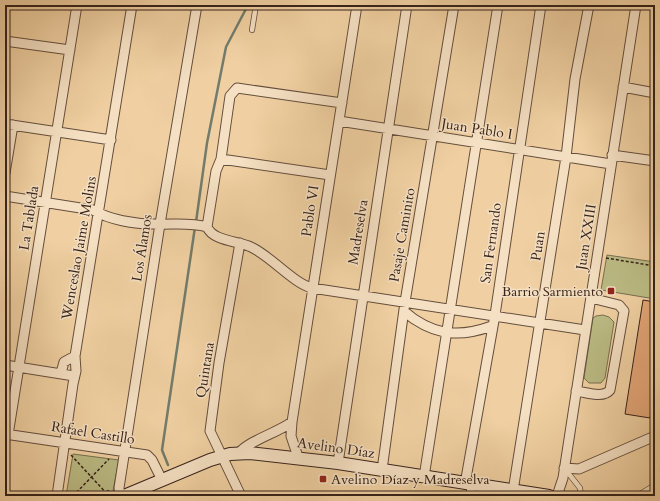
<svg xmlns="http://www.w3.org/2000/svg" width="660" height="501" viewBox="0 0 660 501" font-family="Cardo,serif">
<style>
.green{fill:#bbbb84;stroke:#786f50}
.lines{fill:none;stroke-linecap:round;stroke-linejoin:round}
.stream{stroke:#737c6c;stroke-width:2.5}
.building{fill:#e2a577;stroke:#36231b}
.lane-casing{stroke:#644e3d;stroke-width:6}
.street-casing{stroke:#644e3d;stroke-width:11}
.secondary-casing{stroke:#36231b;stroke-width:14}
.path{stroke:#36231b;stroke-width:1.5;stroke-dasharray:3 2;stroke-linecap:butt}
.lane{stroke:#f5e0c3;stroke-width:4.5}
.street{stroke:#f5e0c3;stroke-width:9}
.secondary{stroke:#f5e0c3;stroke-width:12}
.poi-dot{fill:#8f2418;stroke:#f5e0c3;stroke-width:1.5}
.labels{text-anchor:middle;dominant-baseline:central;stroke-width:3;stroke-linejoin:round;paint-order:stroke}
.street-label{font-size:14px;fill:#36231b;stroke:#f5e0c3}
.poi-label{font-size:14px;fill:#36231b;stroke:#f5e0c3;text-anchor:end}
</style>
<rect width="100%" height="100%" fill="#f0d0a2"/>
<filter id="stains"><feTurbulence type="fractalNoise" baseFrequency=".005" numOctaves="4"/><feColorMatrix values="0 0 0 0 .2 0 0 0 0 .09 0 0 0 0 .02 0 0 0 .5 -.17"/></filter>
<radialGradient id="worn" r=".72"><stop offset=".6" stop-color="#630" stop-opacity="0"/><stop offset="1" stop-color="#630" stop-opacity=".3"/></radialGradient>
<path class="green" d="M607,255L655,262V299L601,290Z
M603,315L609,317L614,322L605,378L601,383H589L584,378L593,318L596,316Z
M73,454L119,460L113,491L101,496H66Z"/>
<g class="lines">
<path class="stream" d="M196,222L207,143L226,47L248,5
M168,465L162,450L195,227"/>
</g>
<path class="building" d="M643,300L655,302V385L650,418L625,414Z"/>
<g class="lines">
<defs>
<path id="lane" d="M252,30L256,5
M565,469L580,488L581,496
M637,496L655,485"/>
<path id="street" d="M5,41L70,50
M623,87L655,93
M339,121L611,164
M5,124L111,140
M612,155L655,161
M221,159L330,175
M5,173L13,125
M5,196L93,210C110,220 134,224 154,224C172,225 189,222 207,227
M207,227C213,241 238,241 251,247C272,257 293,283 312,288L585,330
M207,227L216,171L221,159L230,96L237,88L342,103
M240,243L219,363L210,431L241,496
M405,312C408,314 411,317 414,319C441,337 464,336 492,326
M5,365L74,376
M61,373L64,362L75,356
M576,391C586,392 603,399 610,390L624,311L619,305L591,298
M292,422L291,436L298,457
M5,434L147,455L152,460L162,480
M8,435L77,5
M239,453C248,441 277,433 292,422L357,5
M338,463L407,5
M564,468L579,469L655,436
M382,470L405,302L454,5
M424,477L498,5
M465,484L495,315L541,5
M471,485L472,496
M513,491L566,157L575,79L589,5
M57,496L73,384L76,371L75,356L132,5
M120,496L119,488L160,224L197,5
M557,496L563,478L636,5"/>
<path id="secondary" d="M124,496L210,460L230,454L250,453L338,463L549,496"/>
</defs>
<use href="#lane" class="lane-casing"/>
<use href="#street" class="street-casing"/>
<use href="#secondary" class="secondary-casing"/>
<path class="path" d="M606,258L655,266
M71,455L109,496
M73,496L109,459
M97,496L110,490"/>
<use href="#lane" class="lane"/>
<use href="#street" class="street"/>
<use href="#secondary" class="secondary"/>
</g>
<g class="poi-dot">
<rect x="607" y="287" width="8" height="8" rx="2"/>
<rect x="319" y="475" width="8" height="8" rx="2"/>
</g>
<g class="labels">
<g class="street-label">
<text transform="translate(477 129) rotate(9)">Juan Pablo I</text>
<text transform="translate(310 211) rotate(-81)">Pablo VI</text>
<text transform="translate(29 218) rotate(-81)">La Tablada</text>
<text transform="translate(358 232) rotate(-81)">Madreselva</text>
<text transform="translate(402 235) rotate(-80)">Pasaje Caminito</text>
<text transform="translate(586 237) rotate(-81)">Juan XXIII</text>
<text transform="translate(491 243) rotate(-82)">San Fernando</text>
<text transform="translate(538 246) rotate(-81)">Puan</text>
<text transform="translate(79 248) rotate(-80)">Wenceslao Jaime Molins</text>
<text transform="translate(142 248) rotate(-81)">Los Álamos</text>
<text transform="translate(205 370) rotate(-81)">Quintana</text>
<text transform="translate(93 433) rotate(9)">Rafael Castillo</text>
<text transform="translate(336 448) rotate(8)">Avelino Díaz</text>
</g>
<g class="poi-label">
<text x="603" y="291">Barrio Sarmiento</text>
<text x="331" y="479" text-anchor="start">Avelino Díaz y Madreselva</text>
</g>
</g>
<rect width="660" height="501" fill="none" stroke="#f0d0a2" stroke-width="20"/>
<rect x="6" y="6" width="648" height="489" fill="none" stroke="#36231b" stroke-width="2"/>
<rect x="10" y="10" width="640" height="481" fill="none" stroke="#36231b"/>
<rect width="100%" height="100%" filter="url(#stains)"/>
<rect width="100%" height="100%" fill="url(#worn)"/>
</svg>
